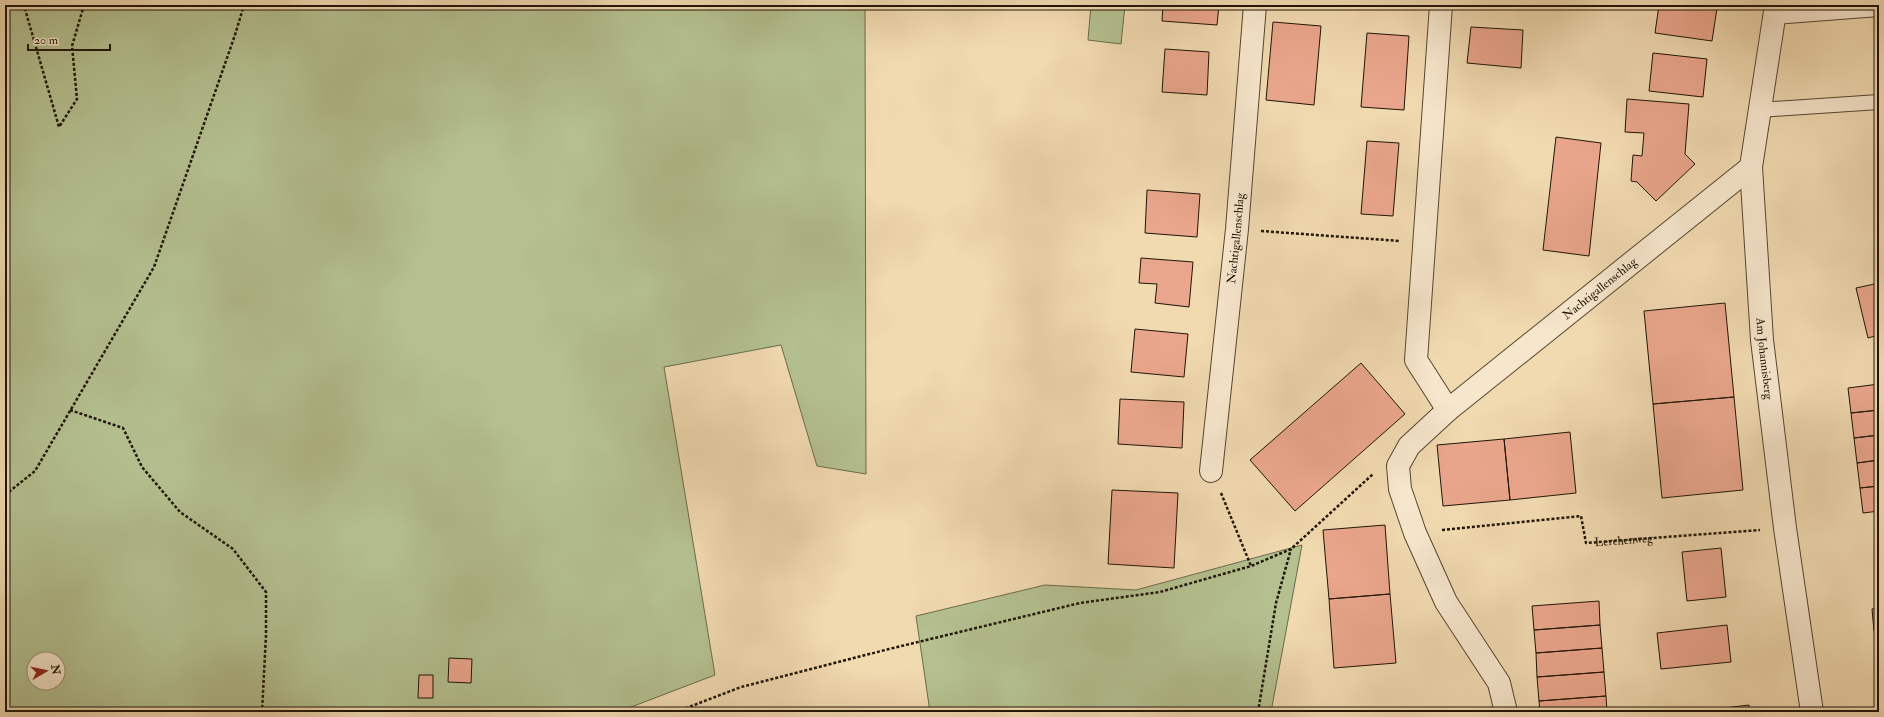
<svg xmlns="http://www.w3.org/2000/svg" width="1884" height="717" viewBox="0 0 1884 717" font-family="'IM FELL Double Pica',serif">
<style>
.green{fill:#b4c090;stroke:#6a6a4c;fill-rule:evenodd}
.building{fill:#eaa68c;stroke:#1f1507}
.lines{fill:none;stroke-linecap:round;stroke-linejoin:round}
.service-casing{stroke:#544631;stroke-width:16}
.minor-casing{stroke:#544631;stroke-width:24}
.path{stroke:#1f1507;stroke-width:2.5;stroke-dasharray:3 2;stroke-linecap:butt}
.service{stroke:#f6e6cc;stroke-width:14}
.minor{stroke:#f6e6cc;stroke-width:22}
.labels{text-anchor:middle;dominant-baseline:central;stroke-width:4;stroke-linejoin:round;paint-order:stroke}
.street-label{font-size:12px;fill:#1f1507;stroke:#f6e6cc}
</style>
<rect width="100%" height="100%" fill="#f1d9b0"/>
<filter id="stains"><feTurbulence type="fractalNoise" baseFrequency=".005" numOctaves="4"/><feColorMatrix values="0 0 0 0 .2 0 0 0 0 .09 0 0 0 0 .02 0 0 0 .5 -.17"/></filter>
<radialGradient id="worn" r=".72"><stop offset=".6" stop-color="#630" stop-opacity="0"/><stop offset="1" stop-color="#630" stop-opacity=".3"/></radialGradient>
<path class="green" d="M5,5H865L866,474L817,466L781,345L664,367L715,675L618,712H5ZM34,659H58V683H34Z
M1091,5H1125L1121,44L1088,40Z
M1302,545L1271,712H930L916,616L1045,585L1136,590Z"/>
<path class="building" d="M1163,5H1219L1217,25L1162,21Z
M1659,5H1696L1717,8L1712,41L1655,33Z
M1273,22L1321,26L1314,105L1266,100Z
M1471,27L1523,30L1521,68L1467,63Z
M1367,33L1409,36L1404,110L1361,107Z
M1165,49L1209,52L1207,95L1162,92Z
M1653,53L1707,59L1703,97L1649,91Z
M1627,99L1689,104L1685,154L1695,164L1656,201L1637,182L1631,181L1633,155L1642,156L1644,133L1625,132Z
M1556,137L1601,143L1589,256L1543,250Z
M1367,141L1399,143L1393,216L1361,214Z
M1147,190L1200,194L1197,237L1145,233Z
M1141,258L1193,262L1189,307L1155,303L1157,284L1139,283Z
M1879,283V335L1868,338L1856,288Z
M1725,303L1734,397L1653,404L1644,311Z
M1135,329L1188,334L1184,377L1131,372Z
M1361,363L1405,414L1295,511L1250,460Z
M1879,384V410L1851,413L1848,388Z
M1734,397L1743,490L1662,498L1653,404Z
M1120,399L1184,402L1182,448L1118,444Z
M1879,410V435L1854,438L1851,413Z
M1570,432L1576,493L1510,500L1504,439Z
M1879,435V460L1857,463L1854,438Z
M1504,439L1510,500L1443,506L1437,445Z
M1879,460V486L1860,488L1857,463Z
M1879,486V511L1863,513L1860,488Z
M1112,490L1178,493L1174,568L1108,564Z
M1385,525L1390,594L1329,599L1323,530Z
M1721,548L1726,597L1687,601L1682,552Z
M1390,594L1396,663L1334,668L1329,599Z
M1599,601L1600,625L1534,630L1532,606Z
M1879,608V631H1874L1872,609Z
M1600,625L1602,648L1536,653L1534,630Z
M1727,625L1731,662L1661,669L1657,633Z
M1602,648L1604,672L1537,677L1536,653Z
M449,658L472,659L471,683L448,682Z
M1604,672L1606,696L1539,701L1537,677Z
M419,675H433V698H418Z
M1606,696L1607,712H1540L1539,701Z
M1749,705L1750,712H1708V710Z"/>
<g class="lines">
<defs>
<path id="service" d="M1774,17L1879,9
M1759,110L1879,102"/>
<g id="minor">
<path d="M1441,5L1416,360L1448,410"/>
<path id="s2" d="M1776,5L1751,167L1762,340L1785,528L1812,712"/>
<path id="s3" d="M1211,471L1237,229L1255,5"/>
<path id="s4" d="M1506,712L1499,683L1446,602L1415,533L1400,489L1398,466L1409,446L1448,410L1751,167"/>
</g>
</defs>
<use href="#service" class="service-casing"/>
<use href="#minor" class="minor-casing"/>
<g class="path">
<path d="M21,5L25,9L59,127L77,99L72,46L84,5"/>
<path d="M1261,231L1400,241"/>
<path d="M70,410L123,428L142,467L180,512L233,549L266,592V635L262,712"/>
<path d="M1221,493L1251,566"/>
<path d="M5,495L35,471L154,267L235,35L244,5"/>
<path id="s1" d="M1442,530L1581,516L1586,543L1760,530"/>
<path d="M676,712L741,687L889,649L1080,603L1160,592L1251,566L1291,549L1373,474"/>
<path d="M1258,712L1276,603L1291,549"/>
</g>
<use href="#service" class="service"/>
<use href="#minor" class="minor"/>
</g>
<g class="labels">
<g class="street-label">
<text stroke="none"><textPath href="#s3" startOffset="234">Nachtigallenschlag</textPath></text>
<text stroke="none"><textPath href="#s4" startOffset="542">Nachtigallenschlag</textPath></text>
<text stroke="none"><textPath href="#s2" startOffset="356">Am Johannisberg</textPath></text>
<text stroke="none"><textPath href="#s1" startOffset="205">Lerchenweg</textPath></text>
</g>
</g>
<rect width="1884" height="717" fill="none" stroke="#f1d9b0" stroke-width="20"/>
<rect x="6" y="6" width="1872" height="705" fill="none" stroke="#1f1507" stroke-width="2"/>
<rect x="10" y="10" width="1864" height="697" fill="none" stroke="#1f1507"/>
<g transform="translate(46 671) rotate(81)"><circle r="19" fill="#f6e6cc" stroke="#a0927d"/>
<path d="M0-3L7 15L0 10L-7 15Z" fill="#8f2418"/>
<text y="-6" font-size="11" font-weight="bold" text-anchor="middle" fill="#1f1507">N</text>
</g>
<path d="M28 44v6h82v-6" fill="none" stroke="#1f1507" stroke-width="2"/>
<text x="34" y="44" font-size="12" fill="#1f1507" stroke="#f6e6cc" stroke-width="3" paint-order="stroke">20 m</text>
<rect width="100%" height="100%" filter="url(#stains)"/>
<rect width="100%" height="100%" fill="url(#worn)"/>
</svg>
